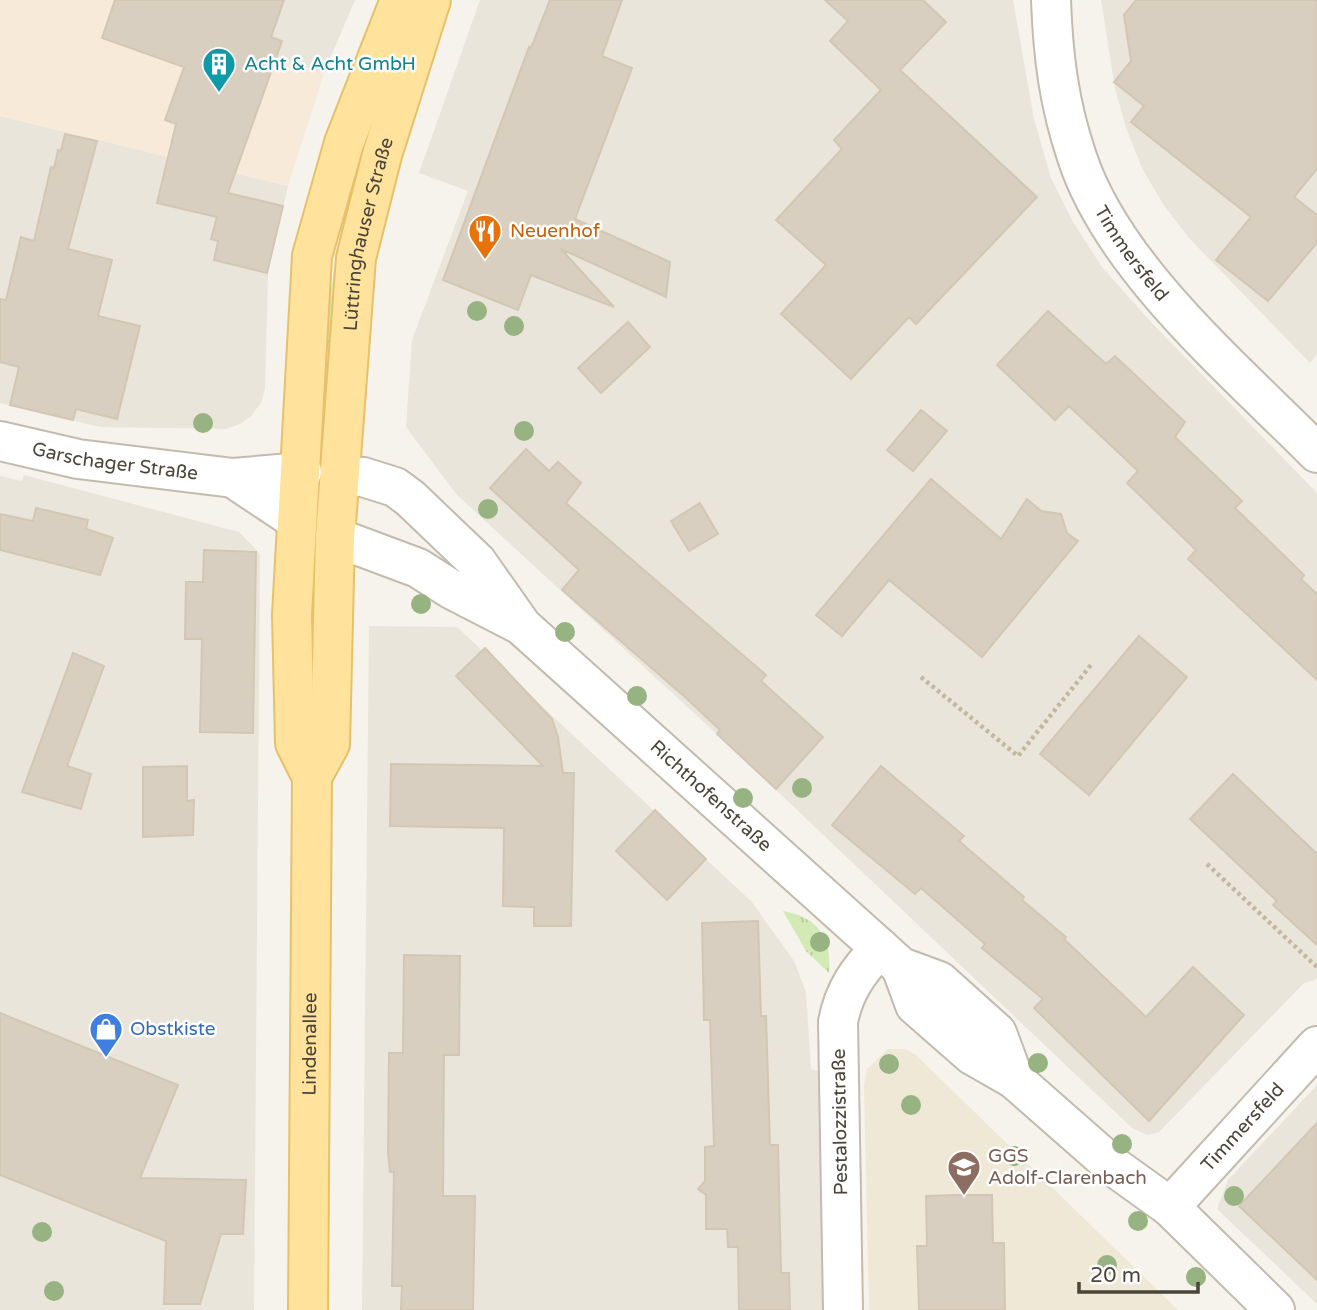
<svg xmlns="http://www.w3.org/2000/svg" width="1317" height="1310" viewBox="0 0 1317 1310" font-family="'Varela Round',sans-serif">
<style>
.residential{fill:#eae5da}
.commercial{fill:#f7ead8}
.education{fill:#efe8d6}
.grass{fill:url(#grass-tufts)}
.building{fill:#d8cfc1;stroke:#d3c7b4;stroke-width:2}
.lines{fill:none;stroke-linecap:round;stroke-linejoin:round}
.minor-casing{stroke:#c2bbae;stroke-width:42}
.major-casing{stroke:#e6c16a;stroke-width:42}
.path{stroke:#c4b79f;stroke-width:4.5;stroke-dasharray:3.5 3.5;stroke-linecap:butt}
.minor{stroke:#fff;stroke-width:38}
.major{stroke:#ffe39c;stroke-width:38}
.tree{fill:#97b381}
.labels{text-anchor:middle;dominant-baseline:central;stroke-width:5;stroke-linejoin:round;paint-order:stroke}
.culture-label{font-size:19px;fill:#0d838f;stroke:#fff;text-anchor:start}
.food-label{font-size:19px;fill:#c56008;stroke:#fff;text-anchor:start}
.street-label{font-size:19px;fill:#4b4439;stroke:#fff}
.shop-label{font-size:19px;fill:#366cbe;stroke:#fff;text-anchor:start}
.education-label{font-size:19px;fill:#785e54;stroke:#fff;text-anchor:start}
</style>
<defs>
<pattern id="grass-tufts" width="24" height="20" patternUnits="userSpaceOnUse" patternTransform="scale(1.75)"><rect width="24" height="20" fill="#d2eab5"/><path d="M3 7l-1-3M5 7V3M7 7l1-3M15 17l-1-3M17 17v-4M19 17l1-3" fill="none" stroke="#b6ca9c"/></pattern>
</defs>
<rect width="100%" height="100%" fill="#f6f3ec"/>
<path class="residential" d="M199,0H355L324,73L189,27Z
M480,0H1013L1034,119L1051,178L1073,222L1102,267L1150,321L1317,493V979L1304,983L1159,1132L1147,1135L1132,1128L720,737L457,495L406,427L412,340L468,191L419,173Z
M1101,0H1317V354L1310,363L1188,237L1163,204L1142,168L1126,128L1115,88Z
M0,116L288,186L268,273L265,389L261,403L251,416L240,424L226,429L100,427L0,403Z
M24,475L239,532L260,554L254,1310H0V476L22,481Z
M369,626L457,627L752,902L794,961L806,992L811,1069L823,1072L833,1310H362Z
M1317,1085V1304L1217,1209L1228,1180Z"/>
<path class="commercial" d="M0,0H199L190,27L324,73L288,186L0,116Z"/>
<path class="education" d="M888,1049H905L916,1055L1178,1310H869L864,1085L867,1069Z"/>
<path class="grass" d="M377,101L333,386H325C325,287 345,194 377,101Z
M783,911C818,917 832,938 829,973L806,951Z"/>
<path class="building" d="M115,0H284L271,37L282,41L228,193L283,206L267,273L214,260L218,241L211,239L217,217L157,203L176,124L165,120L184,67L102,38Z
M550,0H622L602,56L632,68L575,219L670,262L666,297L561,249L614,307L531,275L518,310L443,280L529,47L531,48Z
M825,0H923L946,22L900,70L1037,197L916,324L909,317L851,379L781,314L826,265L776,220L842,149L834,140L881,90L830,41L848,21Z
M1136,0H1317V169L1294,197L1317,215V243L1268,301L1216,260L1251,217L1131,122L1144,106L1114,82L1131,61L1124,15Z
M65,134L97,141L68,249L112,260L98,316L140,326L117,419L76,409L73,420L10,405L19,367L0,362V299L6,300L21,237L34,241L51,167L54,168L58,150L61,151Z
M1048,311L1106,364L1115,356L1185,422L1175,437L1242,501L1235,508L1304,575L1301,579L1317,594V680L1188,559L1196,550L1127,483L1138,471L1069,406L1055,420L997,365Z
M628,322L650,347L601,393L578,368Z
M921,410L947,431L913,471L887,450Z
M526,449L549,471L558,462L581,483L566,503L766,675L761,681L823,737L776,789L717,734L720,730L685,697L562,590L579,570L490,488Z
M931,479L1001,539L1027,499L1041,511L1061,514L1067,533L1078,541L982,657L889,580L842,636L816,615Z
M700,503L718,534L689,551L671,521Z
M36,508L88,520L86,529L113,538L100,575L0,550V514L33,521Z
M204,550L256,552L253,733L200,732L202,639H185L186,582H203Z
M1139,636L1187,677L1089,795L1040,754Z
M485,648L552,719L558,737L563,773H574L571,926H534V907L503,906L504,828L390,826L391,764L543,766L456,676Z
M73,653L104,666L67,766L91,774L81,809L22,792Z
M187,766V801L194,800L193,835L143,837V767Z
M881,766L964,836L959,841L1024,897L1022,900L1066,937L1064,939L1146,1017L1193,967L1244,1015L1149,1121L1034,1008L1043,999L982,948L985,944L921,888L915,894L832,825Z
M1233,774L1317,854V945L1273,905L1277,901L1190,819Z
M655,810L706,859L667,900L616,851Z
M758,921L761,1016H766L770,1145H778L781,1273H789L790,1310H739L738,1247H728L727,1229H706V1195L698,1189L705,1181V1147L714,1146L710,1020H704L702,923Z
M404,955L460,956L459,1055H444L443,1196H475L473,1310H401L402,1286H392L394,1172H390L388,1152L389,1053H403Z
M0,1013L178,1085L140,1178L246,1180L243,1234H221L200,1304H164L166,1241L0,1175Z
M1317,1123V1280L1239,1206Z
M955,1195H992L993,1243H1004L1005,1310H919L917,1246H927L926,1196Z"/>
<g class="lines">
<defs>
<g id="minor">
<path id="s1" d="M1051,0C1053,56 1059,104 1077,157C1113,268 1236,371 1317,453"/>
<path id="s2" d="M0,441L78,459L233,478L302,472"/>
<path id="s3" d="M340,476L363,477L395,487L410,498L477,562L522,626L901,967L939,981L997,1033L1014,1079"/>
<path d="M233,478L296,520"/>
<path d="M335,537L418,568L451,589L517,623"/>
<path d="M901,967L915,1005L972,1055L1014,1079L1113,1166L1170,1207L1275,1310"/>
<path id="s4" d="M1170,1207L1317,1046"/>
<path d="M843,1310L838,1022C844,990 859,970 880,948"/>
</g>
<g id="major">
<path id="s5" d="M312,777L330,744L335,537L356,258L382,155L431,0"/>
<path id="s6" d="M308,1310L312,777L295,743L292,615L312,256L344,143L400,0"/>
</g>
</defs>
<use href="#minor" class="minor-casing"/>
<use href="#major" class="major-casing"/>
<path class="path" d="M921,677L1018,756L1091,665
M1207,864L1317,967"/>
<use href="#minor" class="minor"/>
<use href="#major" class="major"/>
</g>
<g class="tree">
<circle cx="477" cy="311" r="10"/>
<circle cx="514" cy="326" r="10"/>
<circle cx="203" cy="423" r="10"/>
<circle cx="524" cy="431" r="10"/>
<circle cx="488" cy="509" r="10"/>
<circle cx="421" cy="604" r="10"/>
<circle cx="565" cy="632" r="10"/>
<circle cx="637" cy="696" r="10"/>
<circle cx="802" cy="788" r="10"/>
<circle cx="743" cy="798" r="10"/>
<circle cx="820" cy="942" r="10"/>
<circle cx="1038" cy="1063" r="10"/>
<circle cx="889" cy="1064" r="10"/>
<circle cx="911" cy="1105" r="10"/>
<circle cx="1122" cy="1144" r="10"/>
<circle cx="1014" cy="1156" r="10"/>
<circle cx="1234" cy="1196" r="10"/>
<circle cx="1138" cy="1221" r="10"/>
<circle cx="42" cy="1232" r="10"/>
<circle cx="1107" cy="1265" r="10"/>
<circle cx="1196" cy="1277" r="10"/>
<circle cx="54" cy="1291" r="10"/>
</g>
<defs>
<symbol id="building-pin" viewBox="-11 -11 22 30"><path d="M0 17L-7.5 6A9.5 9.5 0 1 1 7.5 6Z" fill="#0f9aa8" stroke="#fff"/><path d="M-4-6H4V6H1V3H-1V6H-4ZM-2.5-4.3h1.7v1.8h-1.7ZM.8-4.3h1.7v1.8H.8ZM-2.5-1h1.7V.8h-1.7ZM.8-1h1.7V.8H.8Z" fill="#fff"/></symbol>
<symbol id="restaurant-pin" viewBox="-11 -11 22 30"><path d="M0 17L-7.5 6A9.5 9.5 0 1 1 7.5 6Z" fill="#e8710a" stroke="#fff"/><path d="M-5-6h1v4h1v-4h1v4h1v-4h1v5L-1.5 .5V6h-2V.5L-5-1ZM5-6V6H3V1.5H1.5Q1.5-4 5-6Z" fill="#fff"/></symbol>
<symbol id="shop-pin" viewBox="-11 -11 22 30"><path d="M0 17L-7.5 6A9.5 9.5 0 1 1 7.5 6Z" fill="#3f7fe0" stroke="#fff"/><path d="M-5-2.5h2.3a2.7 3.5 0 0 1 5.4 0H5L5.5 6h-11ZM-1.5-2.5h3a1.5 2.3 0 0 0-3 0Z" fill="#fff"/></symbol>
<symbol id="school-pin" viewBox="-11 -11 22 30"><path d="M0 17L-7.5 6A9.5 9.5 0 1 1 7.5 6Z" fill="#8d6e63" stroke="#fff"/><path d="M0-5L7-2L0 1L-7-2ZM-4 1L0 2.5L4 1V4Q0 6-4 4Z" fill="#fff"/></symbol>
</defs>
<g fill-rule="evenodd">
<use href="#building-pin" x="200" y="45" width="38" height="52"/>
<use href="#restaurant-pin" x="466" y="212" width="38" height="52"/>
<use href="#shop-pin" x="87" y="1010" width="38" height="52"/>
<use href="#school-pin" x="945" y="1148" width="38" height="52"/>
</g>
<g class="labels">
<g class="culture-label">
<text x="244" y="64">Acht &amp; Acht GmbH</text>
</g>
<g class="food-label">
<text x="510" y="231">Neuenhof</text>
</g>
<g class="street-label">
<text stroke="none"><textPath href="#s5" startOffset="550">Lüttringhauser Straße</textPath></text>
<text stroke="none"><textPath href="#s1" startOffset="271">Timmersfeld</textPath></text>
<text stroke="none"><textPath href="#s2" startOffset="117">Garschager Straße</textPath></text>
<text stroke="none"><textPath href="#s3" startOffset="500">Richthofenstraße</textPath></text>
<text stroke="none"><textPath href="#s6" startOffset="266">Lindenallee</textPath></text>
<text transform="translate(840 1122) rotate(-91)">Pestalozzistraße</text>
<text stroke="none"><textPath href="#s4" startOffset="108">Timmersfeld</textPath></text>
</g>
<g class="shop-label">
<text x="130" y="1029">Obstkiste</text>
</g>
<g class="education-label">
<text x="988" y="1156">GGS<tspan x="988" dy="22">Adolf-Clarenbach</tspan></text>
</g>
</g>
<path d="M1079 1282v10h119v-10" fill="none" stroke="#4b4439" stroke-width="3.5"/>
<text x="1090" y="1282" font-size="21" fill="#4b4439" stroke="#ffffff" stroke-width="5" paint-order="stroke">20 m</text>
</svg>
